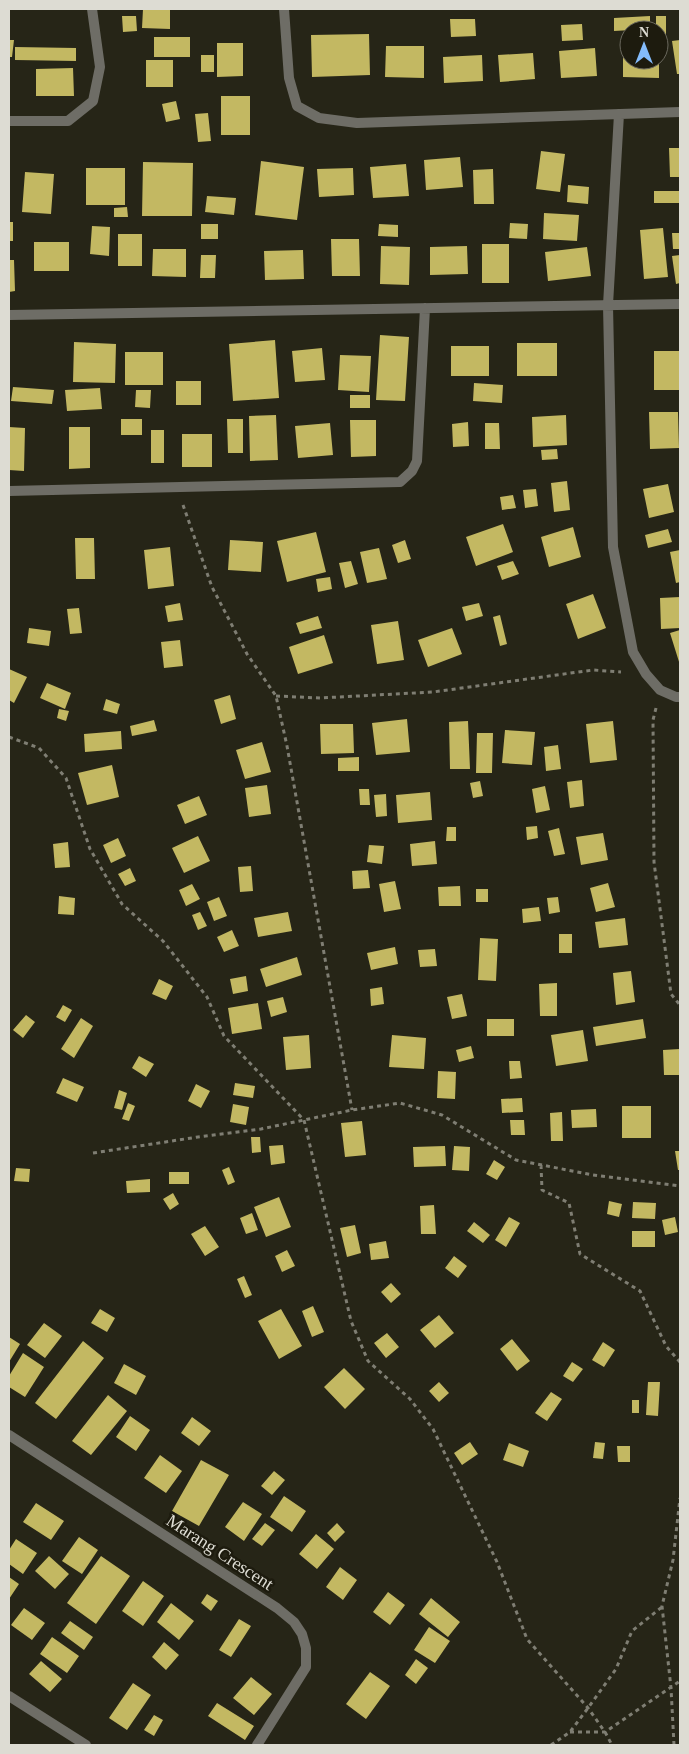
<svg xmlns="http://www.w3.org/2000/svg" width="689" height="1754" viewBox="0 0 689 1754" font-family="'Times New Roman',serif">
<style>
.building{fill:#c3b862}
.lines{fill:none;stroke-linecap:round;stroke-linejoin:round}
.path{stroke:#7f7e73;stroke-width:3;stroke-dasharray:4 4;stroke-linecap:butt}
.minor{stroke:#6e6d66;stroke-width:10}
.labels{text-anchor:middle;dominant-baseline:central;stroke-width:5;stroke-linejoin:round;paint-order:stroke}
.street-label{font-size:18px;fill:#dddcd3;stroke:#1d1b0e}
</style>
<rect width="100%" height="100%" fill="#262517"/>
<path class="building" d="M143,9H170V29L142,28Z
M122,16H136L137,31L123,32Z
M650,16V29L614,31V18Z
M656,16H666V38H659V30H656Z
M450,19H475L476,36L451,37Z
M582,24L583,40L562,41L561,25Z
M369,34L370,75L312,77L311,35Z
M154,37H190V57H154Z
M9,40H14L12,57H9Z
M680,40V74H677L672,41Z
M217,43H243V76L217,77Z
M386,46H424V78L385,77Z
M15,47L76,48V61L15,60Z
M595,48L597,76L561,78L559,51Z
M623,52H629V60H659V78L623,77Z
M533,53L535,79L500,82L498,55Z
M201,55H214V72H201Z
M482,55L483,81L444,83L443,57Z
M146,60H173V87H146Z
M73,68L74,96H36V69Z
M221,96H250V135H221Z
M176,101L180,119L166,122L162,104Z
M208,113L211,141L198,142L195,114Z
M669,148H680V177H670Z
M541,151L565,154L560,192L536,189Z
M460,157L463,187L426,190L424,160Z
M261,161L304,167L297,220L255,215Z
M143,162L193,163L192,216H142Z
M406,164L409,196L373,198L370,167Z
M86,168H125V205H86Z
M353,168L354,195L319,197L317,169Z
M493,169L494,204H474L473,170Z
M25,172L54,174L51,214L22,212Z
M568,185L589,187L588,204L567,202Z
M654,191H680V203H654Z
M207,196L236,198L234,215L205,212Z
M127,207L128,217H114V208Z
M544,213L579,215L577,241L543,239Z
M9,222H13V241H9Z
M510,223L528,224L527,239L509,238Z
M201,224H218V239H201Z
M379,224L398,225V237L378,236Z
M92,226L110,227L109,256L90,254Z
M663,228L668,277L644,279L640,230Z
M672,233H680V249H673Z
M118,234H142V266H118Z
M331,239H359L360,276H332Z
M34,242H69V271H34Z
M482,244H509V283H482Z
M381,246L410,247L409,285L380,284Z
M467,246L468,274L430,275V247Z
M587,247L591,276L548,281L545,252Z
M153,249H186V277L152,276Z
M303,250L304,279L265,280L264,251Z
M201,255H216L215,278H200Z
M680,255V283L676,284L672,256Z
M9,260H14L15,291L9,292Z
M380,335L409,337L405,401L376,400Z
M275,340L279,398L233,401L229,344Z
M74,342L116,344L115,383L73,382Z
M517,343H557V376H517Z
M451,346H489V376H451Z
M322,348L325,380L295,382L292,351Z
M654,351H680V390H654Z
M125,352H163V385H125Z
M340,355L371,356L369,392L338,390Z
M176,381H201V405H176Z
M474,383L503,385L502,403L473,401Z
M13,387L54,390L52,404L11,401Z
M100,388L102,409L67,411L65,390Z
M136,390H151L150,408L135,407Z
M350,395H370V408H350Z
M649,412H678L679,448L650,449Z
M276,415L278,460L250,461L249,416Z
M566,415L567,445L533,447L532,417Z
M121,419H142V435H121Z
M227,419H243V453H228Z
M350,420H376V456L351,457Z
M468,422L469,446L453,447L452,424Z
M330,423L333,455L298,458L295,426Z
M485,423H499L500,449H485Z
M9,427L25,428L24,471L9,470Z
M69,427H90V468L69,469Z
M151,430H164V463H151Z
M182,434H212V467H182Z
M557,449L558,459L542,460L541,450Z
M567,481L570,510L554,512L551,483Z
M668,484L674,512L649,518L643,489Z
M536,489L538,506L525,508L523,490Z
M513,495L516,508L502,510L500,497Z
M503,524L513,552L476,566L466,537Z
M573,527L581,557L549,567L541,537Z
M668,529L672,542L648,548L645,535Z
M316,532L326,572L287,582L277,541Z
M75,538H94L95,579H76Z
M230,540L263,542L261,572L228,570Z
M405,540L411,559L398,563L392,545Z
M170,547L174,586L148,589L144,550Z
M379,548L387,579L367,583L360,552Z
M680,550V582L676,583L670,552Z
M351,561L358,584L345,588L339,563Z
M513,561L519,574L502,580L497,566Z
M330,577L332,589L318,592L316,579Z
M593,594L606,628L578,639L566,604Z
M680,597V628L661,629L660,598Z
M180,603L183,620L168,622L165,606Z
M479,603L483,616L466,621L462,607Z
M79,608L82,633L70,634L67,609Z
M500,615L507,644L500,646L493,617Z
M318,616L322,628L300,634L296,623Z
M398,621L404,660L377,664L371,625Z
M29,628L51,631L49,646L27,643Z
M452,628L462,654L428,667L418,640Z
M680,630V665L670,633Z
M324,635L333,663L298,674L289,647Z
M180,640L183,666L164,668L161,642Z
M9,669L27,677L14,703L9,700Z
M47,683L71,693L65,709L40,698Z
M230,695L236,719L221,724L214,700Z
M106,699L120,704L117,714L103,710Z
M59,709L69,711L66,721L57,718Z
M407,719L410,752L376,755L372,723Z
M154,720L157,731L132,736L130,726Z
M468,721L470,769H450L449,722Z
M613,721L617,760L590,763L586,724Z
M320,724H353L354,753L321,754Z
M505,730L535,732L532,765L502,763Z
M121,731L122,749L85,752L84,734Z
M477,733H493L492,773H476Z
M262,742L271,772L245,779L236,750Z
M558,745L561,769L546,771L544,747Z
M359,757V771H338V758Z
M112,765L119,797L87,805L78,773Z
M582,780L584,806L570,808L567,782Z
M480,781L483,796L473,798L470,783Z
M267,785L271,814L249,817L245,788Z
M545,786L550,810L536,813L532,789Z
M359,789H369L370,805H360Z
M430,792L432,820L398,823L396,795Z
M386,794L387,816L376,817L374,795Z
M199,796L207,815L185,824L177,805Z
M537,826L538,838L527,840L526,827Z
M447,827H456V841H446Z
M559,828L565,854L554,856L548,831Z
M603,833L608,860L581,865L576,837Z
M198,836L210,861L184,873L172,848Z
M118,838L126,856L111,863L103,845Z
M435,841L437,864L412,866L410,844Z
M68,842L70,867L55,868L53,844Z
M369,845L384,846L382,864L367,862Z
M251,866L253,891L240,892L238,867Z
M130,868L136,881L125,886L118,874Z
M368,870L370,888L353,889L352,871Z
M395,881L401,909L384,912L379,884Z
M608,883L615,907L596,912L590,888Z
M192,884L200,899L186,906L179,890Z
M460,886L461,906H439L438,887Z
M476,889H488V902H476Z
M59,896L75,898L74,915L58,914Z
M219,897L227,916L214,921L207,902Z
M558,897L560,912L549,914L547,898Z
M539,907L541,921L523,923L522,909Z
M200,912L207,926L198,930L192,915Z
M288,912L292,931L258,937L254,918Z
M625,918L628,945L599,948L595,922Z
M232,930L239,946L224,952L217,937Z
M559,934H572V953H559Z
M480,938L498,939L496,981L478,980Z
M395,947L398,964L371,970L367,953Z
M435,949L437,966L420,967L418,950Z
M297,957L302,975L266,987L260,969Z
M631,971L635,1002L616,1005L613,973Z
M246,976L248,991L233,994L230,979Z
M159,979L173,986L166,1000L152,994Z
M557,983V1016H540L539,984Z
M382,987L384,1004L371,1006L370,989Z
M462,994L467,1016L452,1019L447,997Z
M283,997L287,1012L271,1017L267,1001Z
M258,1003L262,1029L232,1034L228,1008Z
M63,1005L72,1010L65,1022L56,1017Z
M26,1015L35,1022L23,1038L13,1030Z
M81,1018L93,1026L74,1058L61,1049Z
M487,1019H514V1036H487Z
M643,1019L646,1038L596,1046L593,1027Z
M583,1030L588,1061L556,1066L551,1035Z
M309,1035L311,1068L286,1070L283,1037Z
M392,1035L426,1038L424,1069L389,1067Z
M471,1046L474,1058L459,1062L456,1050Z
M680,1049V1075H664L663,1050Z
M139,1056L154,1064L146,1077L132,1068Z
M509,1061H520L522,1078L510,1079Z
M438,1071L456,1072L455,1099L437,1098Z
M63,1078L84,1087L77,1102L56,1093Z
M235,1083L255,1086L253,1098L233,1095Z
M196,1084L210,1091L201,1108L188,1101Z
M119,1090L127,1093L122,1110L114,1108Z
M522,1098L523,1112L502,1113L501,1099Z
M128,1103L135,1106L129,1121L122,1119Z
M233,1104L249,1107L246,1125L230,1122Z
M622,1106H651V1138H622Z
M596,1109L597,1127L572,1128L571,1110Z
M562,1112L563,1141H551L550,1113Z
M510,1120H524L525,1135H511Z
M362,1121L366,1155L345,1157L341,1123Z
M251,1137H260L261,1152L252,1153Z
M283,1145L285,1163L271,1165L269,1146Z
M445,1146L446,1166L414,1167L413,1147Z
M454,1146L470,1147L469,1171L452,1170Z
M675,1151H680V1170H678Z
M494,1160L505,1167L497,1180L486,1174Z
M229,1167L235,1182L228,1185L222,1170Z
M16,1168L30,1169L29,1182L14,1181Z
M169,1172H189V1184H169Z
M150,1179V1192L127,1193L126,1181Z
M173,1193L179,1204L170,1210L163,1199Z
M279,1197L291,1227L266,1237L254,1207Z
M609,1201L622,1204L619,1217L607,1214Z
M633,1202L656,1203L655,1219L632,1218Z
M434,1205L436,1234H421L420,1206Z
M252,1213L258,1230L246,1234L240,1218Z
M509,1217L520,1223L506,1247L495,1240Z
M675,1217L678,1232L665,1235L662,1220Z
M474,1222L490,1235L483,1243L467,1231Z
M355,1225L361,1253L347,1257L340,1228Z
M205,1226L219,1247L205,1256L191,1234Z
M632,1231H655V1247H632Z
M386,1241L389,1258L371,1260L369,1244Z
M287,1250L295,1266L282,1272L275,1256Z
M454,1256L467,1266L458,1278L445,1268Z
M244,1276L252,1295L245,1298L237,1279Z
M391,1283L401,1294L391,1303L381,1292Z
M313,1306L324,1332L312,1337L302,1311Z
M100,1309L115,1318L107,1332L91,1323Z
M281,1309L302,1346L279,1359L258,1321Z
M439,1315L454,1333L435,1348L420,1330Z
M44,1323L62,1336L45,1358L27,1345Z
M387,1333L399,1347L386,1358L374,1343Z
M9,1337L20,1344L9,1362Z
M512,1339L530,1361L517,1371L500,1349Z
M83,1341L104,1358L56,1419L35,1403Z
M603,1342L615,1350L604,1367L592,1360Z
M23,1353L44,1367L25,1397L9,1387V1376Z
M572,1362L583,1369L573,1382L563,1376Z
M124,1364L146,1376L136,1395L114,1383Z
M344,1368L365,1389L345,1409L324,1387Z
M439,1382L449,1393L439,1402L429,1391Z
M648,1382H660L658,1416L646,1415Z
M551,1392L562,1399L547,1421L535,1413Z
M108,1395L127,1411L91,1455L72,1441Z
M632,1400H639V1413H632Z
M130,1416L150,1430L136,1451L116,1437Z
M192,1417L211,1431L199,1446L181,1433Z
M470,1442L478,1454L462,1465L454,1453Z
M595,1442L605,1443L603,1459L593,1458Z
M509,1443L529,1451L523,1467L503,1460Z
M617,1446H630V1462H618Z
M160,1455L182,1471L166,1493L144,1478Z
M201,1460L229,1475L199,1526L172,1511Z
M274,1471L285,1480L272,1495L261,1486Z
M284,1496L306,1511L292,1532L270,1517Z
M243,1502L262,1514L244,1541L225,1527Z
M36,1503L64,1521L51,1540L23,1522Z
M265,1523L275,1530L262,1546L252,1539Z
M337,1523L345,1532L335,1542L327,1533Z
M316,1534L334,1549L317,1569L299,1554Z
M79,1537L98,1550L82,1574L62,1561Z
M16,1539L37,1553L23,1574L9,1564V1550Z
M49,1556L69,1574L55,1589L35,1571Z
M101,1556L130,1576L96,1624L67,1603Z
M340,1567L357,1580L343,1600L326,1587Z
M9,1577L19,1584L9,1599Z
M143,1581L164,1596L143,1626L122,1611Z
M388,1592L405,1605L390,1625L373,1612Z
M207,1594L218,1601L211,1611L201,1603Z
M431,1598L460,1622L448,1637L419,1614Z
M171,1603L194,1621L179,1640L157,1622Z
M24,1608L45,1623L32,1640L11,1625Z
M239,1619L251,1626L231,1657L219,1650Z
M70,1621L93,1637L84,1650L61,1633Z
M429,1627L450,1641L435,1663L414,1650Z
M52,1637L79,1656L67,1673L40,1654Z
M164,1642L179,1655L166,1670L152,1657Z
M416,1659L428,1668L416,1684L405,1675Z
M41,1661L62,1679L50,1692L29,1674Z
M370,1672L390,1686L366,1719L346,1704Z
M251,1677L272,1694L254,1715L233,1698Z
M133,1683L151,1695L127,1730L109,1718Z
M217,1703L254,1726L245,1740L208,1716Z
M154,1715L163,1720L154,1736L144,1730Z"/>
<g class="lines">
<path class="path" d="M183,505L212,587L247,654L276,696L287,746L352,1110
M276,696L320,698L433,692L593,670L621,672
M656,708L653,720L654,862L671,994L680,1005
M9,737L39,748L66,778L90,849L122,904L163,941L207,997L224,1036L304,1120L351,1321L368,1361L410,1399L433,1429L497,1562L527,1639L588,1708L605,1732L612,1745
M93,1153L198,1137L261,1129L352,1110L400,1103L442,1115L516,1160L593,1175L680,1186
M541,1165L542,1190L569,1203L580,1254L640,1291L666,1346L680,1362
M570,1732H605L680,1681
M551,1745L570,1732L588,1708L616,1669L632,1631L662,1607
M674,1745L671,1688L662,1606L673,1560L680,1498"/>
<path class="minor" d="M284,9L289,78L297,106L319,118L357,123L680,112
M619,114L608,305L613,547L633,652L646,674L660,690L676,697H680
M9,121H68L93,101L100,67L92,9
M9,315L680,304
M9,491L400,482L412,471L417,461L425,308
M9,1435L277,1608L294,1622L302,1634L306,1648V1667L257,1745
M9,1696L86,1745"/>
</g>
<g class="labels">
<g class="street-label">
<text transform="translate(220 1552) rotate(33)">Marang Crescent</text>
</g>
</g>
<rect width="689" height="1754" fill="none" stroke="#dddcd3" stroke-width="20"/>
<g transform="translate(644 45)"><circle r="24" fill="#1d1b0e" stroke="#6a685d"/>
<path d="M0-4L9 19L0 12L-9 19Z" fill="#84bcfb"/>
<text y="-8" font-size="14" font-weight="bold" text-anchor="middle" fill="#dddcd3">N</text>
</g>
</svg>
